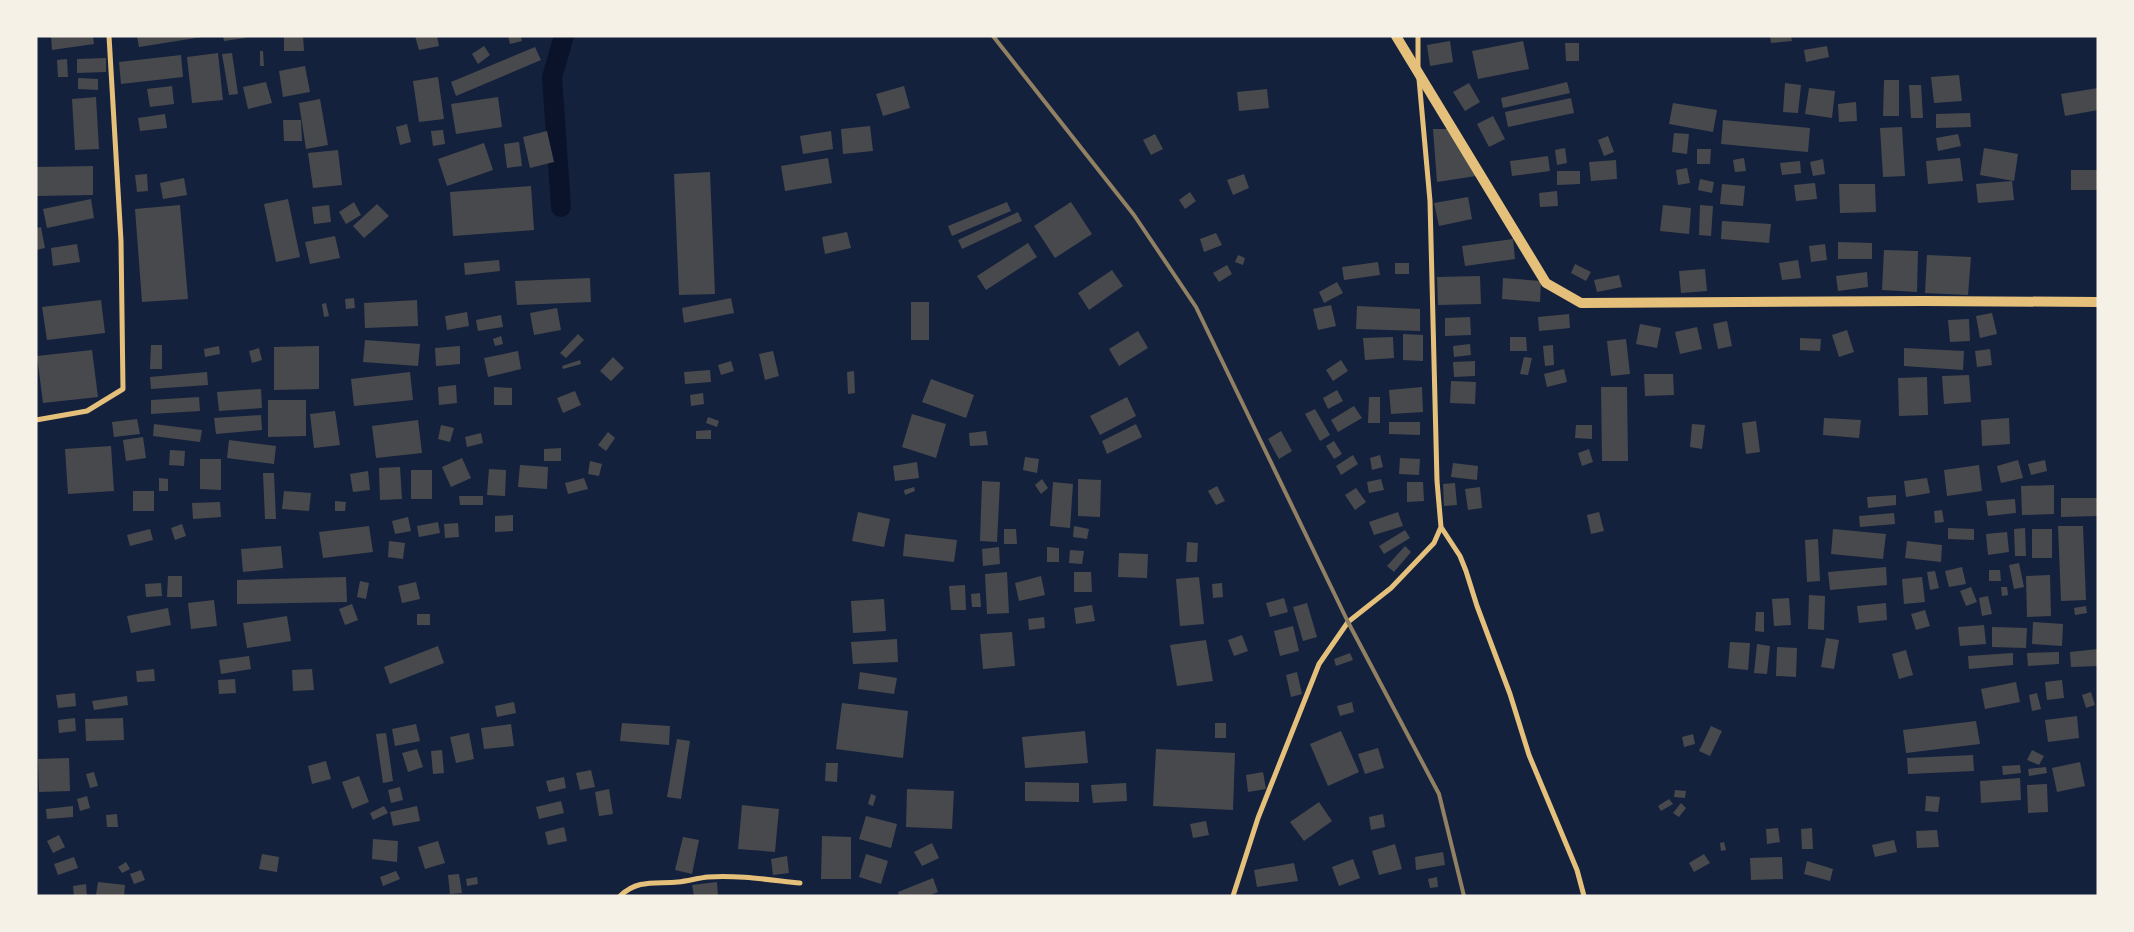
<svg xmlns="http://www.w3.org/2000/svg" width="2134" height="932" viewBox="0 0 2134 932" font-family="'PT Sans Narrow',sans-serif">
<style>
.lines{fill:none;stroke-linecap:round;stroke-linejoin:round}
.canal{stroke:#0b132b;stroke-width:20}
.building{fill:#48494c}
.minor{stroke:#e5c07b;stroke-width:5}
.secondary{stroke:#e5c07b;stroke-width:10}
.rail{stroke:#918062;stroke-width:4}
</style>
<rect width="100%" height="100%" fill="#14213d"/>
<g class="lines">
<path class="canal" d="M561,207L552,77L564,36"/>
</g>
<path class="building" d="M51,36H93L94,44L52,50Z
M137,36H202V37L139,47Z
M223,36H245V38L224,41Z
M284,36H303L304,51H284Z
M415,36H437L439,46L419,50Z
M508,36H521L522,41L510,44Z
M1770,36H1791L1792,41L1771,43Z
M1450,41L1453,62L1430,66L1427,45Z
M1523,41L1529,69L1478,79L1472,51Z
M1565,43H1579V61H1566Z
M484,46L490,55L478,64L472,54Z
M1827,46L1829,57L1806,62L1804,50Z
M535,47L541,60L456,96L451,82Z
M260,51H263L264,66H260Z
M218,53L223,100L192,103L187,57Z
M232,53L238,94L229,95L222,54Z
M181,55L183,77L121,84L119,62Z
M106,58V72L77,73V59Z
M67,59L68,77H58L57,60Z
M305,66L310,92L283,97L279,71Z
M1959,75L1962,101L1934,103L1931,77Z
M438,77L444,119L419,122L413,81Z
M78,78L98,79V90L78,89Z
M1884,80H1899V116H1883Z
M266,82L272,103L248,109L243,87Z
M1567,82L1570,93L1503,108L1501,98Z
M1469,83L1480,102L1465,111L1453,92Z
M1785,83L1801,85L1798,113L1783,112Z
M1909,85H1921L1923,118H1911Z
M172,86L174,104L150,107L147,89Z
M904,86L910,108L883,116L876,94Z
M1809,88L1835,91L1832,118L1805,114Z
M2098,88V110L2065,116L2061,94Z
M1267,89L1269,108L1239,111L1237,92Z
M96,97L99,149L75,150L72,99Z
M498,97L502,127L456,134L451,104Z
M1571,98L1574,113L1508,127L1505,112Z
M320,99L328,145L306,149L299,103Z
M1856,102L1857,121L1839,122L1838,104Z
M1673,103L1717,110L1713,132L1669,124Z
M1970,113L1971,127L1936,128V114Z
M165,114L167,128L140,131L138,118Z
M1493,116L1505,139L1489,147L1477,124Z
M283,120H301L302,141H284Z
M1723,120L1810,128L1808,152L1721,144Z
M407,124L411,142L400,145L396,127Z
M870,126L873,151L843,154L841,129Z
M1902,127L1905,176L1883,177L1880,128Z
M1433,129H1449L1476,176L1437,182Z
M443,130L445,144L433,146L431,131Z
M547,131L554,162L530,168L523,137Z
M831,131L833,149L803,154L800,136Z
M1674,133L1689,134L1687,154L1672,152Z
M1155,134L1163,149L1151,155L1143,140Z
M1958,134L1961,146L1938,151L1936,138Z
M1608,136L1614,152L1604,156L1598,140Z
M519,142L522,166L507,168L504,144Z
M484,143L493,170L447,186L438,159Z
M1565,148L1567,163L1557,165L1555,150Z
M1984,148L2018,154L2014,181L1980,175Z
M1697,149H1711L1710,164H1697Z
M338,150L342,185L313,188L308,153Z
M1548,156L1550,171L1512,176L1510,161Z
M828,158L832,183L785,191L781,166Z
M1744,158L1746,171L1735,172L1733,160Z
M1960,158L1963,181L1928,184L1926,161Z
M1823,159L1825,174L1813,176L1810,162Z
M1616,160L1617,179L1591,181L1589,162Z
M1800,161L1801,173L1782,175L1780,163Z
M93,166V195L36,196V167Z
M1687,168L1690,183L1678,185L1676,170Z
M2071,170H2098V190H2071Z
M1557,171H1580V184L1557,185Z
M710,172L715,294L679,295L674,174Z
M147,174L148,191L137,192L135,175Z
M1244,174L1249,188L1233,195L1227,180Z
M184,178L187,195L163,199L160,183Z
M1700,179L1714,182L1712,193L1698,190Z
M2012,181L2014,200L1978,203L1976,184Z
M1815,183L1817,199L1796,201L1794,185Z
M1722,184L1745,186L1743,206L1720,204Z
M1839,184H1875L1876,212L1840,213Z
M531,186L534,230L453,236L450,192Z
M1557,191L1558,206L1540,207L1539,193Z
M1190,192L1196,201L1185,209L1179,200Z
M1468,197L1472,219L1439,226L1434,203Z
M91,199L94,218L47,228L43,209Z
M288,199L300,257L276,262L264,204Z
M354,202L361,215L346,224L339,212Z
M1007,202L1011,211L952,236L948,226Z
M1071,202L1092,234L1055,258L1034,226Z
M377,204L389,216L364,238L353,226Z
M180,205L188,299L142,302L135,209Z
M329,205L331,222L314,224L312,207Z
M1663,205L1691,208L1689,234L1660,231Z
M1700,205L1713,206L1711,236L1699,235Z
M1018,212L1022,221L962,249L958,240Z
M1722,221L1771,224L1769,243L1721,239Z
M41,227L45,248L36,250V228Z
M847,232L851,248L825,254L822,237Z
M1216,233L1222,245L1204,252L1200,239Z
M335,236L340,258L310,264L305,242Z
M1513,239L1515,259L1465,266L1462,246Z
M1838,242L1872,243V259H1838Z
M1028,243L1037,257L986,290L977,276Z
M77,244L80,262L53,266L51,248Z
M1825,244L1827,260L1811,262L1809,246Z
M1884,250L1918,251L1917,292L1882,290Z
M1238,255L1245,258L1243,265L1235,262Z
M1927,255L1971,257L1968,295L1925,293Z
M499,260L500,271L465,275L464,263Z
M1798,260L1801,278L1782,280L1779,263Z
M1378,262L1380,275L1344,280L1342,267Z
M1395,263H1409V274H1395Z
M1575,264L1591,272L1586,281L1571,273Z
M1227,265L1232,274L1219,282L1213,273Z
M1705,269L1707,291L1681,293L1679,271Z
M1112,270L1123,286L1089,310L1078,293Z
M1867,272L1868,287L1838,291L1836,276Z
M1619,275L1622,287L1597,292L1594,280Z
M1480,276L1481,304L1438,305L1437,277Z
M590,278L591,302L517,305L515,281Z
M1503,278L1541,281L1540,302L1502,299Z
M1337,282L1343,293L1324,303L1319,292Z
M354,298L355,308L346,309L345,299Z
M731,298L734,313L684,323L682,308Z
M101,300L105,333L47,340L42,307Z
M417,300L418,326L365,328L364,303Z
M911,302H929V340H911Z
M326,303L329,316L324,317L322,304Z
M1331,305L1336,326L1318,330L1313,309Z
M1357,306L1420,309V331L1356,329Z
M557,308L561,330L534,335L530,313Z
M467,312L469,326L447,330L445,316Z
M1992,313L1997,334L1980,338L1976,316Z
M1569,314L1570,328L1539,331L1538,317Z
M501,315L503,327L478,331L476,320Z
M1470,317L1471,335L1445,336V318Z
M1969,319L1970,341L1950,342L1948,320Z
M1727,321L1732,346L1718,349L1713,324Z
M1640,324L1661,328L1657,348L1636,344Z
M1697,327L1702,349L1680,354L1675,332Z
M1847,330L1854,352L1839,357L1832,335Z
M1138,331L1148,348L1119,366L1109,349Z
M578,334L584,340L566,358L560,353Z
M1403,334L1423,335V361L1403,360Z
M501,336L503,344L495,346L493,339Z
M1393,337L1394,358L1365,360L1363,338Z
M1510,337H1526L1527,351H1510Z
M1800,338L1821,339L1820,351L1800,350Z
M1626,339L1630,374L1611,376L1607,341Z
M365,340L420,344L418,366L363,362Z
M1470,344L1471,355L1454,357L1453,346Z
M151,345H162V369H150Z
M1553,345L1554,365L1545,366L1543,346Z
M219,346L220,354L205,357L204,349Z
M319,346V389L274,390V347Z
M460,346V364L436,366L435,348Z
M259,348L262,360L252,363L249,351Z
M1904,348L1964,351L1963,370L1904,366Z
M1990,349L1992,365L1977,367L1975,351Z
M92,350L98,397L43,403L37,356Z
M518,351L521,369L488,377L484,358Z
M773,351L779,376L765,380L759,354Z
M613,357L624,368L611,381L600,371Z
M1524,357L1532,358L1528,375L1520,374Z
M580,360L581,364L563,369L562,366Z
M1341,360L1348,371L1333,381L1326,370Z
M731,361L734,371L721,375L718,365Z
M1475,361V376L1454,377L1453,362Z
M1564,369L1567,382L1547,387L1544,374Z
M710,370L711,382L685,384L684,372Z
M854,371L855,393L848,394L847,372Z
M207,372L208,385L151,389L150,377Z
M410,372L413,400L354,406L351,379Z
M1644,374H1673L1674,395L1645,396Z
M1969,375L1971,402L1944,404L1942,376Z
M1927,377L1928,415L1899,416L1898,378Z
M931,379L974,395L966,418L922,402Z
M1451,381L1476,382L1475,404L1450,403Z
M456,385L457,403L439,405L438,387Z
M494,387L512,388V405H494Z
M1422,387L1423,412L1391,414L1389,390Z
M1601,387H1627L1628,461H1602Z
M261,389L262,408L219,411L217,392Z
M1337,390L1343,401L1328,409L1323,398Z
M575,391L581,405L563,413L557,398Z
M703,393L704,404L691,406L690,395Z
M199,397L200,411L151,414V400Z
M1127,397L1136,416L1100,435L1090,416Z
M1369,397H1380V423H1368Z
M268,400H306V436L268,437Z
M1354,406L1362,418L1338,432L1331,420Z
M1315,409L1330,435L1320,441L1305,414Z
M335,411L340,445L314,448L310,414Z
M912,414L946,424L936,458L902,447Z
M261,415L262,430L216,434L214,418Z
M708,417L719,421L717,427L706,423Z
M1824,418L1861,420L1859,438L1823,435Z
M2009,418L2010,444L1982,446L1981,420Z
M137,419L140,434L114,437L112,422Z
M418,420L422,453L376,458L372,426Z
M1756,421L1760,452L1746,454L1742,423Z
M1389,422H1420V435L1389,434Z
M154,424L202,430L200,442L153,436Z
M1136,424L1142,437L1107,454L1102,441Z
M1692,424L1705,425L1702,449L1690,447Z
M441,425L454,428L450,442L438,439Z
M1576,425H1592V439L1575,438Z
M711,430V439H696V431Z
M986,431L988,445L970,446L969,433Z
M1281,431L1292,451L1279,459L1268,439Z
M608,432L615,438L606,451L598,445Z
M481,433L483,443L467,447L465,437Z
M143,437L146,458L126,461L123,440Z
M229,440L276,446L274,464L227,458Z
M1334,441L1342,454L1334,459L1326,446Z
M111,446L114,491L68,494L65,449Z
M561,448V461H544V449Z
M1589,449L1593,462L1582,466L1578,453Z
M170,450L185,451L184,466L169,465Z
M1353,455L1358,464L1341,475L1336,466Z
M1380,455L1383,467L1372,470L1370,458Z
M1025,457L1039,459L1037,473L1023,470Z
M462,458L471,478L451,487L442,467Z
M1400,458L1420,459L1419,475L1399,474Z
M200,459H221V490L200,489Z
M2018,460L2023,478L2001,483L1997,466Z
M2045,460L2047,471L2031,475L2028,464Z
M590,461L602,464L599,476L588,474Z
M917,462L919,478L895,481L893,466Z
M1453,463L1478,466L1477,480L1451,477Z
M520,465L548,467L547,489L518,487Z
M1979,465L1982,491L1947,496L1944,470Z
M400,467L402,499L380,500L379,468Z
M489,469L506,470L505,496L487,495Z
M411,470H432V499H411Z
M368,471L370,490L353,492L350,474Z
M263,473H274L276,519H265Z
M159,478L168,479V491H159Z
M584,478L588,489L568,494L565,483Z
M1927,478L1930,493L1906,497L1904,481Z
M1042,479L1048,488L1041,494L1035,485Z
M1078,479L1101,480L1100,517L1078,516Z
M1381,479L1384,490L1369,493L1367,482Z
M982,481L1000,482L997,542L980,541Z
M1053,482L1073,484L1070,528L1050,526Z
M1407,482H1423L1424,501L1407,502Z
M1455,483L1457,505L1444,506L1443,484Z
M2054,485V514L2022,515L2021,486Z
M1217,486L1225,501L1216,505L1208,491Z
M914,487L915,491L905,495L904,490Z
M1480,487L1482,508L1468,510L1465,489Z
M1356,488L1366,502L1355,510L1345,495Z
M133,491H154V511H133Z
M284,491L311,493L309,511L282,509Z
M1896,495V505L1868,508L1867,497Z
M459,496H483V505H460Z
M2061,498H2098V516L2061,517Z
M2015,499L2016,513L1988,516L1986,501Z
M335,501L346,502L345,511H335Z
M220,502L221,517L193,519L192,503Z
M1942,510L1944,522L1935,523L1934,511Z
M858,512L890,519L884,547L852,541Z
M1398,512L1403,526L1374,535L1369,522Z
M1599,512L1604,531L1591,534L1587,515Z
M1894,513L1895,524L1860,527L1859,516Z
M513,515V531L495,532V516Z
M408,517L411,531L395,534L392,521Z
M438,522L440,533L419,537L417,526Z
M458,523L459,537L445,538L444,524Z
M182,524L186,536L175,540L171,528Z
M369,526L373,552L323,558L319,532Z
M1074,526L1089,529L1087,539L1073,537Z
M2058,526H2083L2086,600L2061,601Z
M1948,528L1974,529V540L1948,539Z
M2025,528L2026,556H2015L2014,529Z
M150,529L153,540L130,546L127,535Z
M1004,529H1016L1017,544H1004Z
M1833,529L1886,534L1883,559L1831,554Z
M2032,529H2052V558H2032Z
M1405,530L1410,538L1384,554L1379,546Z
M2007,532L2009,552L1988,555L1986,534Z
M905,534L957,540L954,562L903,556Z
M1818,539L1820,581L1807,582L1805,540Z
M389,541L405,543L403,559L388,557Z
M1907,541L1942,545L1941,562L1905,558Z
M1187,542L1198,543L1197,562H1186Z
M281,546L283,568L243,572L241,549Z
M1405,546L1411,552L1394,572L1387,566Z
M999,547L1000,564L983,566L982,549Z
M1047,547L1059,548V562H1047Z
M1070,550L1084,551L1082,564L1069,563Z
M1119,553L1148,554L1147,578L1118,577Z
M2019,563L2024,587L2014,589L2009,565Z
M1886,567L1887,585L1830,590L1828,572Z
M1962,567L1966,584L1949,587L1945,571Z
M1989,570H2000L2001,581H1989Z
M1935,571L1939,588L1930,590L1927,572Z
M1007,572L1009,613L987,614L985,574Z
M1074,572H1091L1092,592H1074Z
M2050,575L2051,616L2027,617L2026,576Z
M168,576H182V597H167Z
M1041,576L1045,595L1019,601L1015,583Z
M346,577L347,602L237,604V580Z
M1199,577L1204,624L1180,626L1176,579Z
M1922,577L1925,602L1904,604L1902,579Z
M360,581L369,583L366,599L357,597Z
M416,582L420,599L402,603L398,586Z
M161,583L162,596L146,597L145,584Z
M1222,583L1223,597L1213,598L1212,584Z
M965,585L966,610H951L949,586Z
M1971,587L1977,602L1966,606L1960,591Z
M2001,587H2007L2008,595L2002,596Z
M980,593L981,607H972L971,594Z
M1809,595L1825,596L1824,630L1808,629Z
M1988,596L1992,614L1982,616L1979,598Z
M1284,598L1288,612L1270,617L1266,603Z
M1789,598L1791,625L1774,626L1772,599Z
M884,599L886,631L853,633L851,601Z
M214,600L217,626L191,629L188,603Z
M1307,603L1317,637L1303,641L1293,607Z
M1886,603L1887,620L1859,623L1857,606Z
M352,604L358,620L345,625L339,609Z
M1092,605L1095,621L1076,624L1074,608Z
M2086,606L2087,613L2075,615L2074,608Z
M168,608L171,625L131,633L127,616Z
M1925,610L1930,626L1916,630L1911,614Z
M1756,612H1764V632L1755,631Z
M417,614H430V625H417Z
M287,616L291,641L247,648L243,623Z
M1044,617L1045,628L1029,630L1028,619Z
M2033,622L2063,624L2062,646L2032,644Z
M1984,625L1986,644L1960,646L1958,627Z
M1293,626L1299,651L1280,656L1274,631Z
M1992,627L2027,628L2026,648L1992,647Z
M1012,632L1015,666L983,669L980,634Z
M1242,635L1248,651L1234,656L1228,640Z
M1826,638L1839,640L1834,669L1821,667Z
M897,639L898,662L853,664L851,642Z
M1206,640L1213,681L1177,686L1170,645Z
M1730,642L1750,643L1748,670L1728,668Z
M1757,644L1770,646L1767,674L1754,673Z
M438,646L444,663L390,684L384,667Z
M1777,647L1797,648L1796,677L1776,676Z
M2098,649V666L2071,667L2070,652Z
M1906,650L1913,675L1899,679L1892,654Z
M2059,652V664L2028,666L2027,653Z
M1350,653L1353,660L1336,666L1334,659Z
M2013,653V665L1969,669L1968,656Z
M249,656L251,669L221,674L219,660Z
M154,669L155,681L137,682L136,671Z
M312,669L314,690L293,691L292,670Z
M860,672L897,678L894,694L858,689Z
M1297,672L1302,694L1291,697L1286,675Z
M235,679L236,693L219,694L218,680Z
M2062,680L2064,698L2047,700L2045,682Z
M2016,682L2020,702L1985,709L1981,689Z
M2091,692L2095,705L2086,708L2082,695Z
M75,693L76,706L58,708L56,695Z
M2037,693L2041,709L2032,711L2029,695Z
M127,696L128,705L94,710L92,701Z
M514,702L516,713L497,717L495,706Z
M1352,702L1354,712L1340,716L1337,706Z
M842,703L908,711L903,758L836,749Z
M2077,716L2079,738L2048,742L2045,720Z
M75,718L76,731L59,733L58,720Z
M123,718L124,740L86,741L85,719Z
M1976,721L1980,744L1906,753L1903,730Z
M622,723L670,726L669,745L620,741Z
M1215,723H1226V738H1215Z
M416,724L420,741L395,746L392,729Z
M511,724L514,746L484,749L481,728Z
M1711,726L1722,731L1710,756L1699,751Z
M1085,731L1088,763L1025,768L1022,737Z
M1341,731L1359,772L1328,786L1310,744Z
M386,733L393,781L383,783L376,734Z
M469,733L474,759L456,763L450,737Z
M1693,734L1695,744L1684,747L1682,737Z
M677,739L690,741L681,799L667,797Z
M1378,748L1384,768L1365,774L1358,754Z
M417,749L423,767L408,772L402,753Z
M1156,749L1235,753L1233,810L1153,806Z
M442,750L444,773L433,774L431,751Z
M2032,750L2044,756L2039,765L2027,760Z
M1973,755L1974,771L1908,774L1907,758Z
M69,758L70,791L39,792L38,759Z
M326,761L331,779L312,784L308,766Z
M2080,762L2085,786L2057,792L2052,768Z
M826,763H838L837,782L825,781Z
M2020,765L2021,773L2003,775L2002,766Z
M2046,767L2047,773L2029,776L2028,769Z
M591,770L595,787L580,790L576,773Z
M94,772L98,786L90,788L86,774Z
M1263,772L1266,789L1248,792L1246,775Z
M359,776L369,802L352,809L342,782Z
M564,777L566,788L549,792L546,781Z
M2020,778L2021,800L1981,803L1980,781Z
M1025,782L1079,783V802L1025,801Z
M1126,783L1127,801L1093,803L1091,785Z
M2047,784L2048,812L2028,813L2027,785Z
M400,787L403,800L391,803L388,790Z
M609,789L613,814L599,816L595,792Z
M907,789L954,791L952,829L906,827Z
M1675,790L1686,791L1685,798L1674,797Z
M871,794L876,796L873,806L868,804Z
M87,796L90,808L80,811L77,799Z
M1926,796L1940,797L1938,812L1925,811Z
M1669,799L1673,804L1661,811L1658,806Z
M561,801L564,813L539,819L536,807Z
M1319,802L1332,821L1304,841L1290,822Z
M1681,803L1686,808L1679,817L1673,813Z
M742,805L779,809L775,852L738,849Z
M73,806V817L47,819L46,809Z
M384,806L388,813L373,820L370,813Z
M417,806L420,821L393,826L390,812Z
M117,814L118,827H107L106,815Z
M1383,814L1385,827L1371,830L1369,817Z
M866,816L897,824L891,848L859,839Z
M1206,821L1209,835L1193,838L1190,824Z
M564,827L567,841L548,845L545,832Z
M1778,828L1780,842L1767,844L1766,829Z
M1812,828L1813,849H1802L1801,829Z
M1937,830L1939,847L1917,848L1916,831Z
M59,835L65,847L53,853L47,841Z
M822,836L851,837V879H821Z
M683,837L699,840L692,874L675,870Z
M373,839L398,841L397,862L372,859Z
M1894,840L1897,852L1875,857L1872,845Z
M438,841L445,863L425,869L418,847Z
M1724,842L1726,850L1721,851L1720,843Z
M932,843L939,858L922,866L914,852Z
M1395,844L1402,869L1379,875L1372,851Z
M1443,852L1445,865L1416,870L1415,857Z
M262,854L279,857L277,872L259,869Z
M866,854L888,861L881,884L859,877Z
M1704,854L1710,863L1694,872L1689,863Z
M787,856L789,873L773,875L771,859Z
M74,857L78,868L58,875L54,864Z
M1782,857L1783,879L1751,880L1750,858Z
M1353,859L1360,878L1339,886L1332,867Z
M1807,861L1833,869L1830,881L1804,874Z
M126,862L130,869L122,873L118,867Z
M1294,863L1298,881L1257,887L1254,870Z
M141,870L145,880L134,884L130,874Z
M396,871L400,879L383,886L380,877Z
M459,874L462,893L450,894L448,875Z
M477,877L478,884L467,886L466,879Z
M1437,877L1438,887L1430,888L1428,879Z
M933,878L938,892L928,896H899L898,892Z
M98,882L125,885L124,896L96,895Z
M717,882L718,896H694L692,885Z
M86,884L87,896H74L73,886Z"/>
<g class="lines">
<path class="minor" d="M1418,36V70
M36,420L87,411L123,389L121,241L109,36
M1441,527L1460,556L1466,571L1477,606L1510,694L1529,755L1577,870L1584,896
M620,896C638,879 655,884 678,882C688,881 698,878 708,877C739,875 770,880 800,883
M1233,896L1258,818L1319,664L1348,622L1391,588L1434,543L1441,527L1437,481L1430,201L1419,79"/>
<path class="secondary" d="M1396,36L1546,283L1581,303L1924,301L2098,302"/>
<path class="rail" d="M993,36L1134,215L1196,307L1348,622L1439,794L1464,896"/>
</g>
<rect width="2134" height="932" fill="none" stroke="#f6f1e7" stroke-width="75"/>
</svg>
